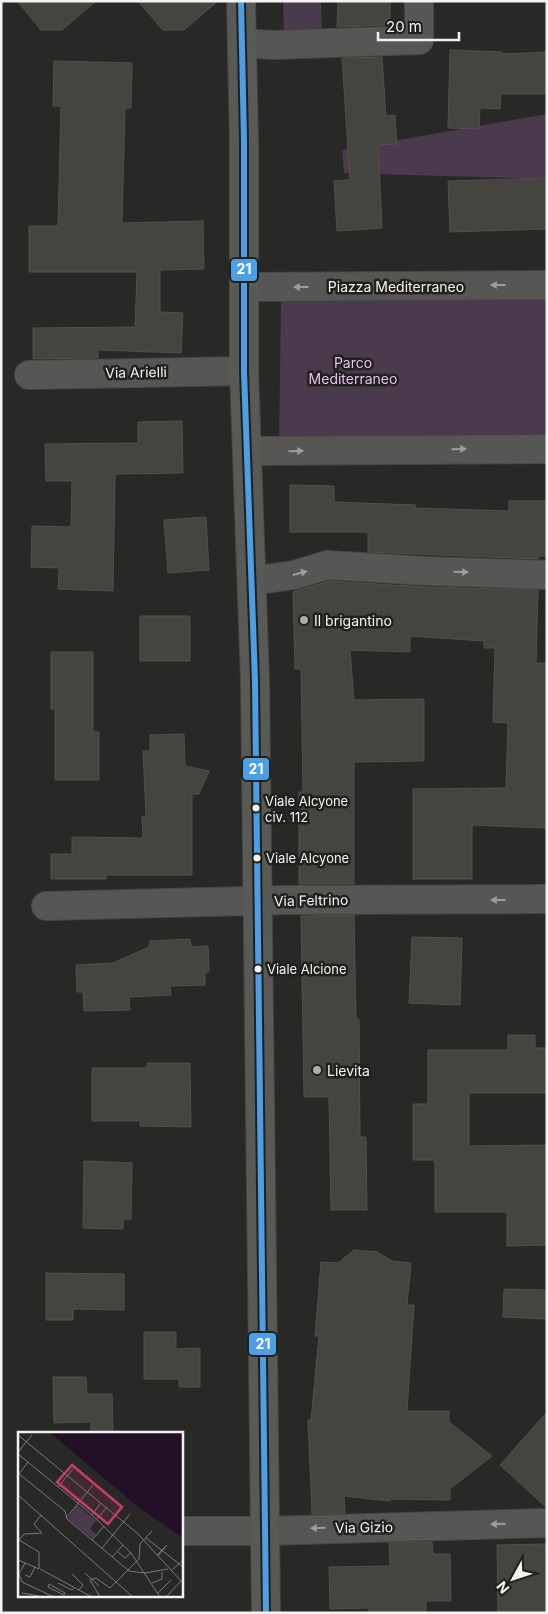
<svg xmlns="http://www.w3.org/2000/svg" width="548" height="1614" viewBox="0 0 548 1614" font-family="Inter,sans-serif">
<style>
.green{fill:#4b394e}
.building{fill:#45443e;stroke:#50504f}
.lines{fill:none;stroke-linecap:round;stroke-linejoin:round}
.street-casing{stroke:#464645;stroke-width:30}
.secondary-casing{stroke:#464645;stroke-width:30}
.street{stroke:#565655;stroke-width:28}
.secondary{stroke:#595955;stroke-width:28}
.bus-1-casing{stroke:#20201d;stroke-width:10}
.bus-1{stroke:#4d9ee5;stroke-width:6}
.oneway{fill:#9d9d9c}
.poi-dot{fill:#adacab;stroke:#20201d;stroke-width:2}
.bus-dot{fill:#f4f3f2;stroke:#20201d;stroke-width:2}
.labels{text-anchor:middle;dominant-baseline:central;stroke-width:5;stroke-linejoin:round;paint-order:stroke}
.bus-label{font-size:13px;fill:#f4f3f2;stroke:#20201d;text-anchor:start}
.street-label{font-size:14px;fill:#f4f3f2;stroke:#20201d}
.park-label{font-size:14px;fill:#ebbff2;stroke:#20201d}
.poi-label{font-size:14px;fill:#f4f3f2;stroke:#20201d;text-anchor:start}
.inset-road{fill:none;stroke:#7a7978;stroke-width:1}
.view{fill:#ca3972;fill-opacity:0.15;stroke:#ca3972;stroke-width:2.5}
.inset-edge{fill:none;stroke:#f4f3f2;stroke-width:2.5}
.line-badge{stroke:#20201d;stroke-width:2}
.badge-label{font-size:14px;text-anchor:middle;font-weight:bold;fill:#fff}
</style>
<rect width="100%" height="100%" fill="#282827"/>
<path class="green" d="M283,1H321L322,34L284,37Z
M547,114V179L344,173L342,150Z
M547,294V438L279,445L281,298Z"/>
<path class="building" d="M17,1H96L62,30H41Z
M138,1H218L184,30H163Z
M338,1H390V25L337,27Z
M450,50L502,52V54L547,52V94H501L500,109L480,108L479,129L448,128Z
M382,57L386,116L395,115L397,144L378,145L382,228L337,231L334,181L350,180L342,58Z
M54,61L132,63L131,108H125L122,223L203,221L204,269L160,270V312L183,313L181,353L98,350V358L33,359V328L135,327L137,272H29V226H58L61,106H53Z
M547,178V229L450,232L448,181Z
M182,421L183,473L115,474L113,591L58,589L59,568L31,567L32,526L71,527L72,481H46L45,444L138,443V422Z
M290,485L334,486V502L415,505V508L509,511V501H547V556H538V559L368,552V532H290Z
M206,517L209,570L168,573L164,520Z
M329,581L426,587L538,590L536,663H547V828L472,825V879H413V789L506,788L508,723L493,722L495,648H484V641L410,636V652L350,650L354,700L424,699V761L354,762V884H299V792H303L301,669H295L293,592Z
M140,616H190V661H140Z
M51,652H93V732H99V780H55V709H51Z
M184,734L185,766L209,771L199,794H192V875H106V879H51V854H72V837L143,838L142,817H146L143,751H150V735Z
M354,915L356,1019H359L360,1137H366L367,1210H331L329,1097H304L301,916Z
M412,937L462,938L460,1005L409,1003Z
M190,939L191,947L208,946L209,972H205V985L170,986L171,995L129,997L130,1010L84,1011L83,992H77L76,965L113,963L149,947L150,941Z
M508,1035H535V1048H547V1093H469V1146L547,1145V1245L507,1246V1212H435V1160H413V1104H428V1050H508Z
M147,1063H190L191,1127L140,1126V1121H92V1068H147Z
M84,1161L132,1163L131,1219H123V1229L83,1228Z
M354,1250L377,1252L392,1261L411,1263L407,1305H414L407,1411H449V1422L492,1456L450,1489V1500L390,1499V1501L344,1496L345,1513L312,1514L308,1420H311L319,1336H315L321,1262L338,1263Z
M46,1273L124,1274V1310L73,1309V1320H46Z
M504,1289L547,1290V1319L503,1317Z
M144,1332H176V1349L200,1348V1387H179V1379H144Z
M53,1377H86L87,1394H112L113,1432H91V1422L54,1423Z
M547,1412V1507H546L500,1465Z
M432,1542L433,1554H450L451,1601H426V1613H369V1608L330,1609L329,1567L390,1566L389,1543Z
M547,1544V1613H498L497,1545Z"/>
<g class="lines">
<defs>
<path id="street" d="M242,43L273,45L419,40V1
M244,287L547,285
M29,375L244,371
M247,451L547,449
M252,581L294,575L327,565L427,571L547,575
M46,906L286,900L547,899
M181,1531H265L547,1523"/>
<path id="secondary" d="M241,1L244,141V371L255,681L266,1613"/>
</defs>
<use href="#street" class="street-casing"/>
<use href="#secondary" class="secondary-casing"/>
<use href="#street" class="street"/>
<use href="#secondary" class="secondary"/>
<defs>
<path id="bus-1" d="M241,1L244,141V371L255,681L266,1613"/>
</defs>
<use href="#bus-1" class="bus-1-casing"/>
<use href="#bus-1" class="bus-1"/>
</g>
<defs><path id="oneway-solid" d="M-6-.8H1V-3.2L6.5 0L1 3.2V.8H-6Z" transform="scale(1.25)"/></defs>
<g class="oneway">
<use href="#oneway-solid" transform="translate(498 285) rotate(180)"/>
<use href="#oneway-solid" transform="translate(301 287) rotate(180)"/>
<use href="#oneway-solid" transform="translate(459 449) rotate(-1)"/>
<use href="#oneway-solid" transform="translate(296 451) rotate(-1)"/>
<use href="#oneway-solid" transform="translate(461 572) rotate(2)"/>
<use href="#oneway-solid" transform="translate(300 573) rotate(-15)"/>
<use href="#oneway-solid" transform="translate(498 900) rotate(180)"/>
<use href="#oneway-solid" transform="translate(498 1524) rotate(179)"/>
<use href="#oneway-solid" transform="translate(318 1528) rotate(179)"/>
</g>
<g class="poi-dot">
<circle cx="304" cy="620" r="5"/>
<circle cx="317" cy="1070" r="5"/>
</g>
<g class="bus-dot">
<circle cx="256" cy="808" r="4.5"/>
<circle cx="257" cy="858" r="4.5"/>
<circle cx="258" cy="969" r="4.5"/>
</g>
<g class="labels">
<g class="bus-label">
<text x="265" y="801">Viale Alcyone<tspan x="265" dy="16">civ. 112</tspan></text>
<text x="266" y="858">Viale Alcyone</text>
<text x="267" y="969">Viale Alcione</text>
</g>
<g class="street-label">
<text x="396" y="286">Piazza Mediterraneo</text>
<text transform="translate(136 372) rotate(-1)">Via Arielli</text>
<text transform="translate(311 900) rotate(-1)">Via Feltrino</text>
<text transform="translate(364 1527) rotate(-1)">Via Gizio</text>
</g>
<g class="park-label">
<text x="353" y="362">Parco<tspan x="353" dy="16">Mediterraneo</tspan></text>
</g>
<g class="poi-label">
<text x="314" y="620">Il brigantino</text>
<text x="327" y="1070">Lievita</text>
</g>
</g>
<g transform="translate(18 1432)">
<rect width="165" height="165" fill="#282827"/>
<path d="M59,73L78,88L72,97L78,102L74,106L50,87Z" fill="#4b394e"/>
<path d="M31,0H165V106L119,74Z" fill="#231026"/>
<path class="inset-road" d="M0,3L119,101L165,151M0,20L14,3M0,22L72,81L113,121L142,165M0,41L47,79L49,87L111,139L127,141L150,137M1,42L10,30M40,55L55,37M0,63L115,165M74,83L83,71M49,85L75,53M79,87L89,75M128,106L165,135M74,108L86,94M84,116L112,82M100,120L107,126L113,121M139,123L149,113L140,124M94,125L105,113M0,128L21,137V120L1,108L6,102L24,101L16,92L23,83M7,131L1,142L4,150L36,165M22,137L74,165M153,139L165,128M67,141L81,154M54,142L65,153L61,158M7,143L12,145L17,135M40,151L54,158L56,156M134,151L144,147V140M31,152L47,161L46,163L30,155ZM4,161L21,164M140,161L153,148M82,165L72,148L78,146L92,156L121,127L122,112L134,99M148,165L163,149"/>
<path class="view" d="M54,33L104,75L90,92L39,50Z"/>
<rect width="165" height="165" class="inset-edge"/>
</g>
<g class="line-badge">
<rect x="230" y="258" width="28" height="24" rx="5" fill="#4d9ee5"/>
<rect x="242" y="757" width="28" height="24" rx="5" fill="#4d9ee5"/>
<rect x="248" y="1332" width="29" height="24" rx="5" fill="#4d9ee5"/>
</g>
<g class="badge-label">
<text x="244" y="274">21</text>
<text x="256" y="774">21</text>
<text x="263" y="1349">21</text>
</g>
<rect width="548" height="1614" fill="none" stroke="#f4f3f2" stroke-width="5"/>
<g transform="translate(513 1579) rotate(230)" stroke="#20201d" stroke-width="4" paint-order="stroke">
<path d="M0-4L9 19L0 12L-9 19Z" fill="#f4f3f2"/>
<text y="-8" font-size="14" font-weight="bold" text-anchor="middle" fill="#f4f3f2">N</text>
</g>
<path d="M378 32v8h81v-8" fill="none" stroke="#f4f3f2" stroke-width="2.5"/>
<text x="386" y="32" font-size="15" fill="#f4f3f2" stroke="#20201d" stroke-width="4" paint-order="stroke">20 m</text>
</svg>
